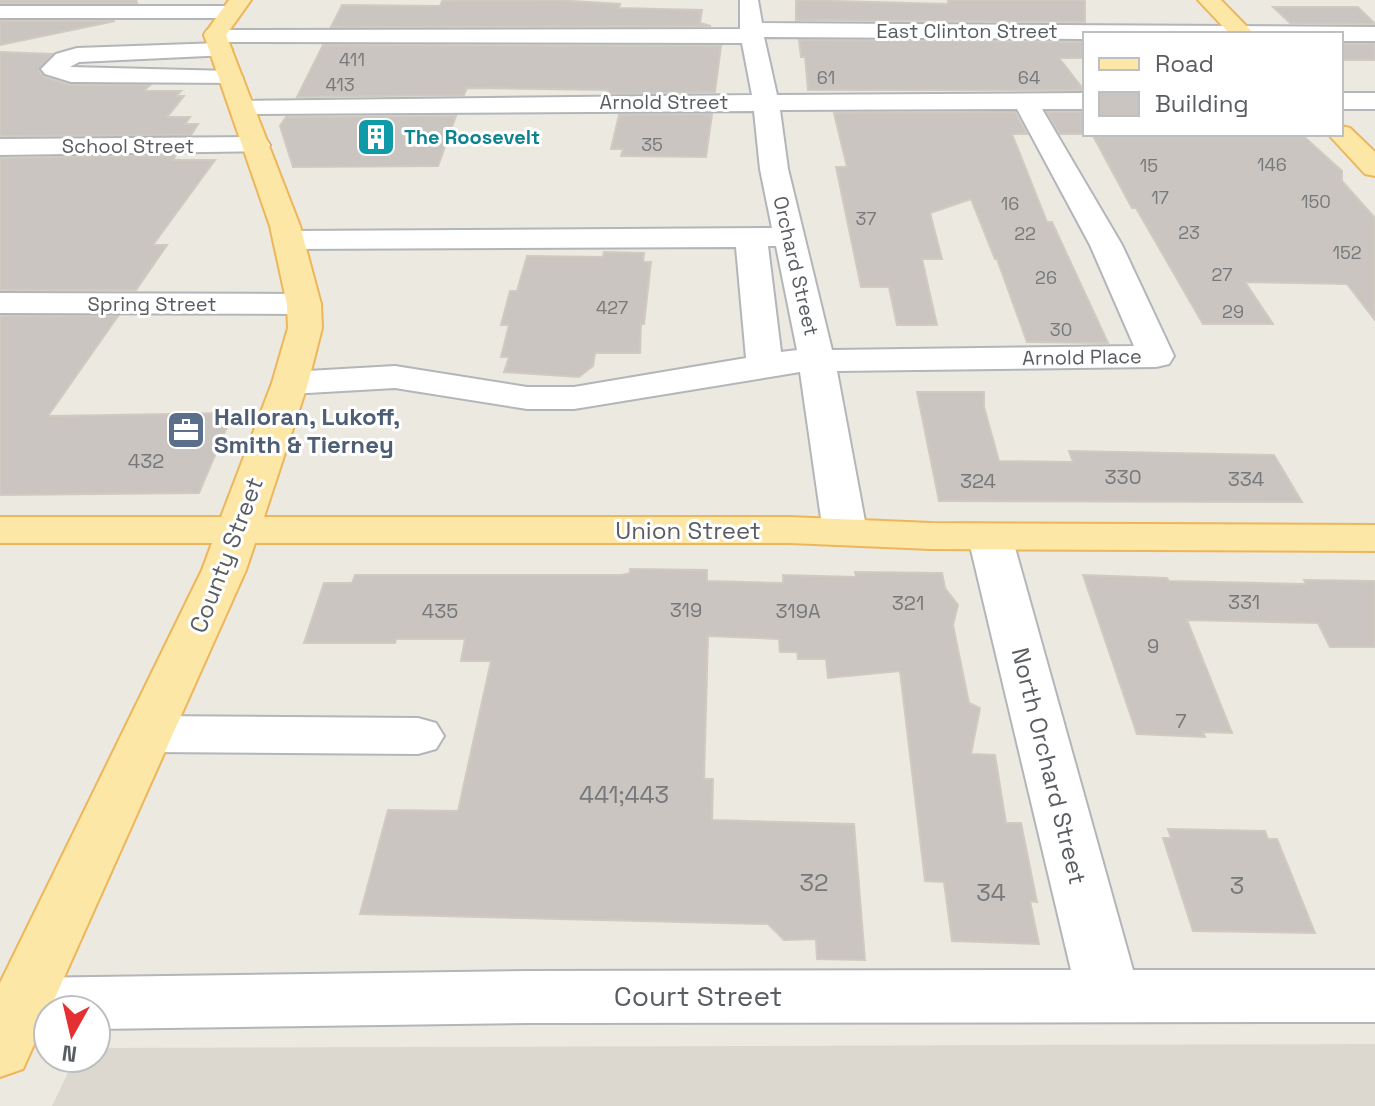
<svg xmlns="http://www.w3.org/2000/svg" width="1375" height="1106" viewBox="0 0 1375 1106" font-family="'Space Grotesk',sans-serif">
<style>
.education{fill:#dcd8cf}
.building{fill:#cac5c1;stroke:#d1cac0;stroke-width:2}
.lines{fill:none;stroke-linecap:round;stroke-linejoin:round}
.minor-casing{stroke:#b2b5b9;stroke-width:4}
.major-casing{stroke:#edb65a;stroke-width:4}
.minor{fill:#fff;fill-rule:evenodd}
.major{fill:#fce7a6;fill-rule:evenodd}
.labels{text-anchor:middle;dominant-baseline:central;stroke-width:6;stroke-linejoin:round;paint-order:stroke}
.far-number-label{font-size:18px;fill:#76787a}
.far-street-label{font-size:20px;fill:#5a5e62;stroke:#fff}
.far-culture-label{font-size:20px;font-weight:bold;fill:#0d838f;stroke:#fff;text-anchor:start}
.number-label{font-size:20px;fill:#76787a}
.service-label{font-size:24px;font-weight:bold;fill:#4e5e75;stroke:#fff;text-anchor:start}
.street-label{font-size:24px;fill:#5a5e62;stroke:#fff}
.near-number-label{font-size:24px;fill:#76787a}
.near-street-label{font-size:28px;fill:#5a5e62;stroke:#fff}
</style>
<rect width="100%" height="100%" fill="#ece9e1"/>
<path class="education" d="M1375,1044V1106H52L75,1058H96V1048Z"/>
<path class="building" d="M0,0H136L137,3H0Z
M555,0L620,4L619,8L702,10L700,23L711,26L331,27L342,5L440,6L442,1Z
M796,0L948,4V0H1085V22L796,20Z
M1273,7H1358L1375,24L1290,23Z
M0,21H115L0,45Z
M799,40L1085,42V58H1059L1084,90H808L805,57H801Z
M1341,44H1375V60H1341Z
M323,45L721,46L715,92L618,94L607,93L608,90L467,88L464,95L297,97Z
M0,52L52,54L39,71L44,77L70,85H150L144,91H181L176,96H184L167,117H190L185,124H198L191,135L0,136Z
M1015,112L1027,134H1012L1047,222H1052L1108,343L1027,342L997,259H995L971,199L930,213L942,259H922L937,325H897L889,287H861L836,167H847L834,113Z
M1047,112H1085V134H1060Z
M712,114L706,157L621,156L623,149H611L619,115Z
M456,116L438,166L293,167L280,126L286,117Z
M1092,134H1301L1342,171V181L1375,218V320L1347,284L1245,282L1273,324H1203L1136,208H1132Z
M176,155L173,160H215L153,245H167L136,290H0V158Z
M604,252L644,253L643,262H651L644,324H641L640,353H595L593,366L579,377L504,372L509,357H501L509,325H501L510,291H517L527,256L603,257Z
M0,316H118L48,416L233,413L199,493L0,495Z
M917,392H984V407L999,461L1073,462L1069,451L1274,455L1302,502L939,501Z
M630,569L707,570V581L783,583V575L856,577L855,572L942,573L945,588L958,605L953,625L969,703L980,708L971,754L995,755L1006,823H1021L1037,902L1030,901L1039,944L952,941L944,882L925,881L900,671L828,678L826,659H798L797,652H780L779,639L708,636L704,779H713L712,820L854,824L865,960L817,959L816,939L784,940L768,924L360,914L388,810L458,811L491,661H461L465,639H396L395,643H304L324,583H352L355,575H622L630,573Z
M1083,575L1167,578L1169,581L1306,584L1304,580L1375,581V647H1330L1318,623L1187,620L1232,733L1203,732L1205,737L1137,734Z
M1168,829L1265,831L1268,839H1277L1315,933L1193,931L1163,838H1171Z"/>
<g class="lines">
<defs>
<path id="minor" d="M740,0H758L762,23L1375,27V41H1341V34H1085V39L764,37L777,95L1085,93V109H1042L1122,245L1174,356L1169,364L1156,367L837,371L867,532L860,541L845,545L830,541L823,532L800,372L574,409H527L395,388L290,394L277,391L272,383L277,375L290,372L395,366L527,387H574L746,358L736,247L289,249L278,247L273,240L278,233L289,231L772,228L760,169L754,111L244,114L235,111L231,106L235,101L752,95L742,43L215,42L207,40L204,35L207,30L740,29ZM1017,109L1090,245L1134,346L832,350L788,169L780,110ZM768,246H776L797,350L781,352Z
M0,6H229L240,12L229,18H0Z
M220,43L228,45L232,50L228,55L79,62L70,67L231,71L240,73L243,78L240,83L71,82L45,74L41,69L56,54L77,48Z
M1341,93H1375V109H1341Z
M256,137L266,139L270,145L266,151L0,155V139Z
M0,293L304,294L316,297L321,304L316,311L304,314L0,313Z
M990,524L1005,528L1012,537L1133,970H1375V1022L527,1023L96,1029V1010H48V1030H22L0,1023V985L22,978L527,971L1071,970L968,537L975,528Z
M149,716L418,718L436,723L444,736L436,749L418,754L149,752L131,747L123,734L131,721Z"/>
<path id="major" d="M229,0H251L226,35L300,226L321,304L322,328L308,383L264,517H790L931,523L1375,525V551L931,549L790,543H255L246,570L32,1049L23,1069L0,1077V983L202,570L212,543H0V517H221L272,383L288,328L287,304L270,226L204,35Z
M1198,0H1221L1254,34H1230Z
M1341,126L1350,128L1375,152V176L1365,174L1328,134H1341Z"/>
</defs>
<use href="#minor" class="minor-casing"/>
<use href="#major" class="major-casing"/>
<use href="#minor" class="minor"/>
<use href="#major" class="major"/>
</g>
<defs>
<symbol id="building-square" viewBox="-11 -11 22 22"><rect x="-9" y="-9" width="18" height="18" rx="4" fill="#0f9aa8" stroke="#fff"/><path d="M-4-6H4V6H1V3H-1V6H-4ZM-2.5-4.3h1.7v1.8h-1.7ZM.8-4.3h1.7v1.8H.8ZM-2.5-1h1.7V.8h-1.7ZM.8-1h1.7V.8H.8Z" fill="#fff"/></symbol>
<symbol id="office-square" viewBox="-11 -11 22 22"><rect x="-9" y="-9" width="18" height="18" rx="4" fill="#5c6f8a" stroke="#fff"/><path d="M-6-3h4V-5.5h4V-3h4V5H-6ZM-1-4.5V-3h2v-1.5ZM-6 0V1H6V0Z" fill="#fff"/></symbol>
</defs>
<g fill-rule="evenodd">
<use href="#building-square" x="354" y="115" width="44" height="44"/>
<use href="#office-square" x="164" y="408" width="44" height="44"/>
</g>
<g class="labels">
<g class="far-number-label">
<text x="352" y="59">411</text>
<text x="826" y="77">61</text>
<text x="1029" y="77">64</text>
<text x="340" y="84">413</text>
<text x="652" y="144">35</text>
<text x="1272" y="164">146</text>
<text x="1149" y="165">15</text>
<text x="1160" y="197">17</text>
<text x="1316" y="201">150</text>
<text x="1010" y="203">16</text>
<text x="866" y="218">37</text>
<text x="1189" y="232">23</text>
<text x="1025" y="233">22</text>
<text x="1347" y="252">152</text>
<text x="1222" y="274">27</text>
<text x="1046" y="277">26</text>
<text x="612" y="307">427</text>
<text x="1233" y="311">29</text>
<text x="1061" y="329">30</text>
</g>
<g class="far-street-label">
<text x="967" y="31">East Clinton Street</text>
<text x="664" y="102">Arnold Street</text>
<text x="128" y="146">School Street</text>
<text transform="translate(796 266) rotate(77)">Orchard Street</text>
<text x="152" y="304">Spring Street</text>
<text transform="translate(1082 357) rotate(-1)">Arnold Place</text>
</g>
<g class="far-culture-label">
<text x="404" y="137">The Roosevelt</text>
</g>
<g class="number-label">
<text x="146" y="461">432</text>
<text x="1123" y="477">330</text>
<text x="1246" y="479">334</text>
<text x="978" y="481">324</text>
<text x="1244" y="602">331</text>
<text x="908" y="603">321</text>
<text x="686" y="610">319</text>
<text x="440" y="611">435</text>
<text x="798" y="611">319A</text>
<text x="1153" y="646">9</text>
<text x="1181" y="721">7</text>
</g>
<g class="service-label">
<text x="214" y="416">Halloran, Lukoff,<tspan x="214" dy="28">Smith &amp; Tierney</tspan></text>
</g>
<g class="street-label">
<text x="688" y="530">Union Street</text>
<text transform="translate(226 555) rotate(-69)">County Street</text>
<text transform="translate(1049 766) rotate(76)">North Orchard Street</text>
</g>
<g class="near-number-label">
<text x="624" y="794">441;443</text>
<text x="814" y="882">32</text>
<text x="1237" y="885">3</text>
<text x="991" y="892">34</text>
</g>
<g class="near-street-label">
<text x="698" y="996">Court Street</text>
</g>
</g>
<rect x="1083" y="32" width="260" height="104" fill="#ffffff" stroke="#bdbfc0" stroke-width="2"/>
<rect x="1099" y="58" width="40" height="12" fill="#fce7a6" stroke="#bdbfc0" stroke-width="2"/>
<text x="1155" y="72" font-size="24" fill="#5a5e62">Road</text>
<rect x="1099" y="92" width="40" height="24" fill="#cac5c1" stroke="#bdbfc0" stroke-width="2"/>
<text x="1155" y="112" font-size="24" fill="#5a5e62">Building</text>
<g transform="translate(72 1034) rotate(188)"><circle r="38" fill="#ffffff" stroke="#bdbfc0" stroke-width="2"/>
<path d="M0-6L14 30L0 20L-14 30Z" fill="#e43032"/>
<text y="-12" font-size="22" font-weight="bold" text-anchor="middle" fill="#5a5e62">N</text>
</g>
</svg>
